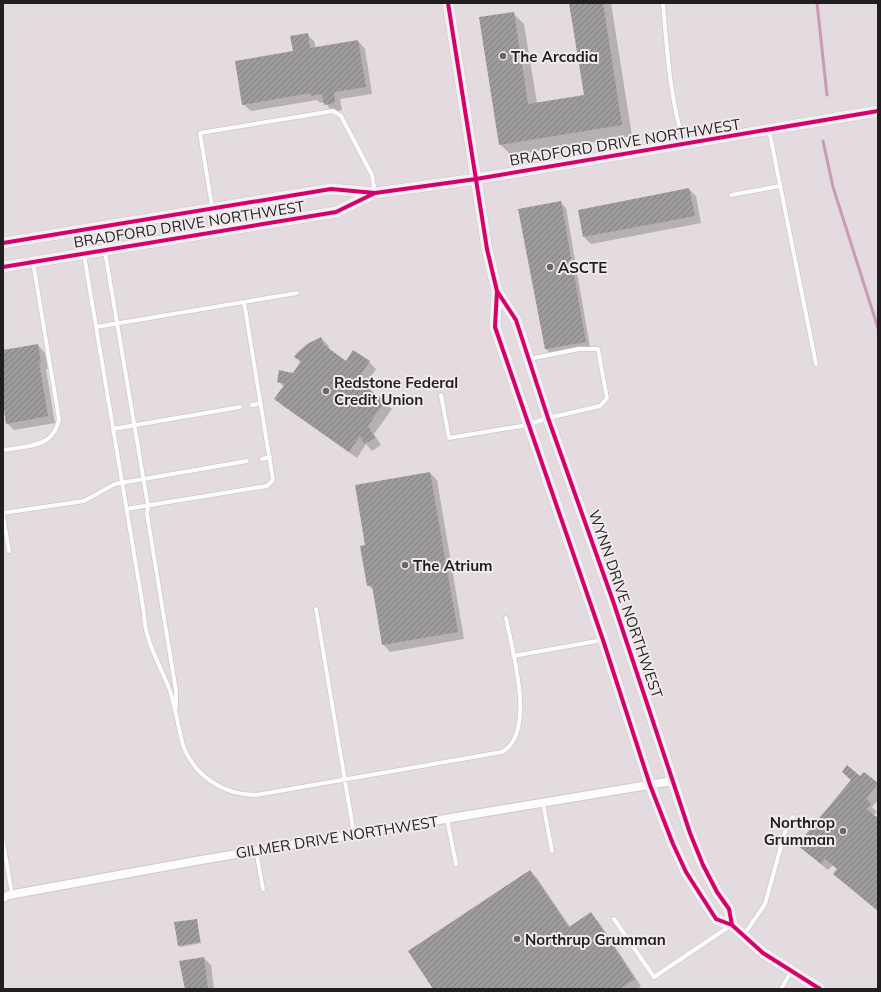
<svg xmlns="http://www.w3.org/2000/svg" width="881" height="992" viewBox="0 0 881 992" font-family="Mulish,sans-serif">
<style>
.built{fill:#e4dbe0}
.shadow{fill:#0003}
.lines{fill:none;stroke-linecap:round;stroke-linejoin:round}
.stream{stroke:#cb9ab7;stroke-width:3}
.building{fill:url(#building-hatch)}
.lane-casing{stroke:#cbc9c9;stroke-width:5.5}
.street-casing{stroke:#cbc9c9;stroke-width:10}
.secondary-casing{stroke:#cbc9c9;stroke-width:12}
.lane{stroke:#fdfcfc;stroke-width:4}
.street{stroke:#fdfcfc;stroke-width:8}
.secondary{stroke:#f5f1f3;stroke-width:11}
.cycleway-casing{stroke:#f0eaed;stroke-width:6}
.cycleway{stroke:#d6006c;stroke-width:4}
.poi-dot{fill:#686667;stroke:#f0eaed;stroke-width:1.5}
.labels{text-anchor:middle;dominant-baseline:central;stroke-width:4;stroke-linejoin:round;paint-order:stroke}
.poi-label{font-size:15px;font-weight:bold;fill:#201e1f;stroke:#f0eaed;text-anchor:start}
.street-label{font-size:15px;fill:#201e1f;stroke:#f0eaed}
</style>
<defs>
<pattern id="building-hatch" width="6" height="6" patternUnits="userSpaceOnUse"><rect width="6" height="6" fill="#9e9b9d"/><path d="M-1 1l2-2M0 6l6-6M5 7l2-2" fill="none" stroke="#807e7f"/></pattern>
</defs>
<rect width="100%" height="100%" fill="#efebed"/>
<path class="built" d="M3,3H878V989H3Z"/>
<path class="shadow" d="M570,3H611L632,136L511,155L500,144L513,13L524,24L537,103L585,96Z
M307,34L314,41L316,48L358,41L365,49L372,94L340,99L342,110L332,112L325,102L320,103L317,100L251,111L243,104L294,52Z
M689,189L696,196L701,223L591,244L584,237Z
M560,202L566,208L590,347L551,354L546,349L520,210Z
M321,338L328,345L330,350L346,362H369L376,369L364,387L392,409L374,434L381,445L372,451L366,444L357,458L283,406L276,398L284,387L278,381L293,374L301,363L295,357Z
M38,345L45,353L48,369H46L55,423L14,430L7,423L3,403V351Z
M430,473L437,480L464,639L390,652L383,644L374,591L368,585L366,546Z
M864,773L878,785V800L872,807L877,812L873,816L878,820V911L834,874L838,869L833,865L828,870L806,852Z
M530,871L537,878L570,927L591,914L598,921L641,986L637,989H435Z
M197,920L201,943L180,947L179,945Z
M204,958L211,965L214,989H185Z"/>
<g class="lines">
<path class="stream" d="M817,3L827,95
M823,141L833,187L878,328"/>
</g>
<path class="building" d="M569,3H603L622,125L499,145L479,17L514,12L528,104L584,95Z
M308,33L310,48L358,40L366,87L334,92L335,103L324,105L322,94L311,96V93L242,105L235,61L293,51L290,36Z
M689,188L695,216L583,237L578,210Z
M561,201L586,342L545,349L518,209Z
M321,337L324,345L346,361L353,350L370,361L357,380L385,401L368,426L375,438L364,444L360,436L349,452L274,399L285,384L277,382L279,370L293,373L301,361L294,357L296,354L307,344Z
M38,344L41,362H39L48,416L6,424L3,404V350Z
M430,472L458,632L382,645L372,585L367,586L360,546L365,545L355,485Z
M847,765L860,776L864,772L878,783L866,799L871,804L866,809L878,818V911L833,874L837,869L825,859L821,864L797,845L851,780L842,772Z
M530,870L569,927L591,912L635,979L619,989H433L408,951Z
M197,919L200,942L178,946L174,922Z
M204,957L208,989H185L179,961Z"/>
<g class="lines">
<defs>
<path id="lane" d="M663,3C667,51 670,98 684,144
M769,130L816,364
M731,195L780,186
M101,228L148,506L147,514L176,691V707
M80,231L144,613C144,640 161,666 170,691C176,709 178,727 183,745C194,776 224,795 256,795L502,752C537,733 512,650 506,618
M216,231L200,133L333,111L341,116L372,175L375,193
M96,327L297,293
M441,395L449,438L527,425L548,418L600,406L607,398L598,349H579L529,359
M252,405L261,403
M113,429L240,407
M3,450C27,446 54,448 59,419L33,262
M262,459L270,457
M126,509L267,486L273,480L244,302
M3,513L84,501L115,484L247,461
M3,515L9,551
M316,609L354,834
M513,656L603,640
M543,803L552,851
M447,819L456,864
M3,842L12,894
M256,850L263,889
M614,919L654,977L730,926
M742,934L748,929L765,904L787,825L793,817
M781,989L791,972"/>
<path id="street" d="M3,898L9,895L201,860L672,781"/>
<path id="secondary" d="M448,3L487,249L497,291L495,327L603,640L650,785L673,844L686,872L716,919L732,925L763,953L820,989
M3,243L331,189L375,193L476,179L878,111
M3,267L336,212L374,193
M497,291L516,320L548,418L613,601L690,833L703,865L717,892L729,909L732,925"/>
</defs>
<use href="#lane" class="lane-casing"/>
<use href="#street" class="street-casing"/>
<use href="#secondary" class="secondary-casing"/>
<use href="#lane" class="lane"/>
<use href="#street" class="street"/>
<use href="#secondary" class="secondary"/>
<defs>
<path id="cycleway" d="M448,3L487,249L497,291L495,327L603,640L650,785L673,844L686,872L716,919L732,925L763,953L820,989
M3,243L331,189L375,193L476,179L878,111
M3,267L336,212L375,193
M497,291L516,320L548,418L613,601L690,833L703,865L717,892L729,909L732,925"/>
</defs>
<use href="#cycleway" class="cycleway-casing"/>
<use href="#cycleway" class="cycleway"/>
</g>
<g class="poi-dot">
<circle cx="503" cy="56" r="4"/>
<circle cx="550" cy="267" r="4"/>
<circle cx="326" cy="391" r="4"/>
<circle cx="405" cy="565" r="4"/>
<circle cx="843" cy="831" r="4"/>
<circle cx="517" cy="939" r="4"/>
</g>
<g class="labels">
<g class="poi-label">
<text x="511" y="56">The Arcadia</text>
<text x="558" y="267">ASCTE</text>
<text x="334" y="382">Redstone Federal<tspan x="334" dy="17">Credit Union</tspan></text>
<text x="413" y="565">The Atrium</text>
<text x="835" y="822" text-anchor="end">Northrop<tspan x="835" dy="17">Grumman</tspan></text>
<text x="525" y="939">Northrup Grumman</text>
</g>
<g class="street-label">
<text transform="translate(625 142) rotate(-9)">BRADFORD DRIVE NORTHWEST</text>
<text transform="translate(189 224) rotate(-9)">BRADFORD DRIVE NORTHWEST</text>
<text transform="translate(626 604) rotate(71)">WYNN DRIVE NORTHWEST</text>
<text transform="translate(337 837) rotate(-9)">GILMER DRIVE NORTHWEST</text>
</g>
</g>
<rect width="881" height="992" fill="none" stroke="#201e1f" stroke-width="8"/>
</svg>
